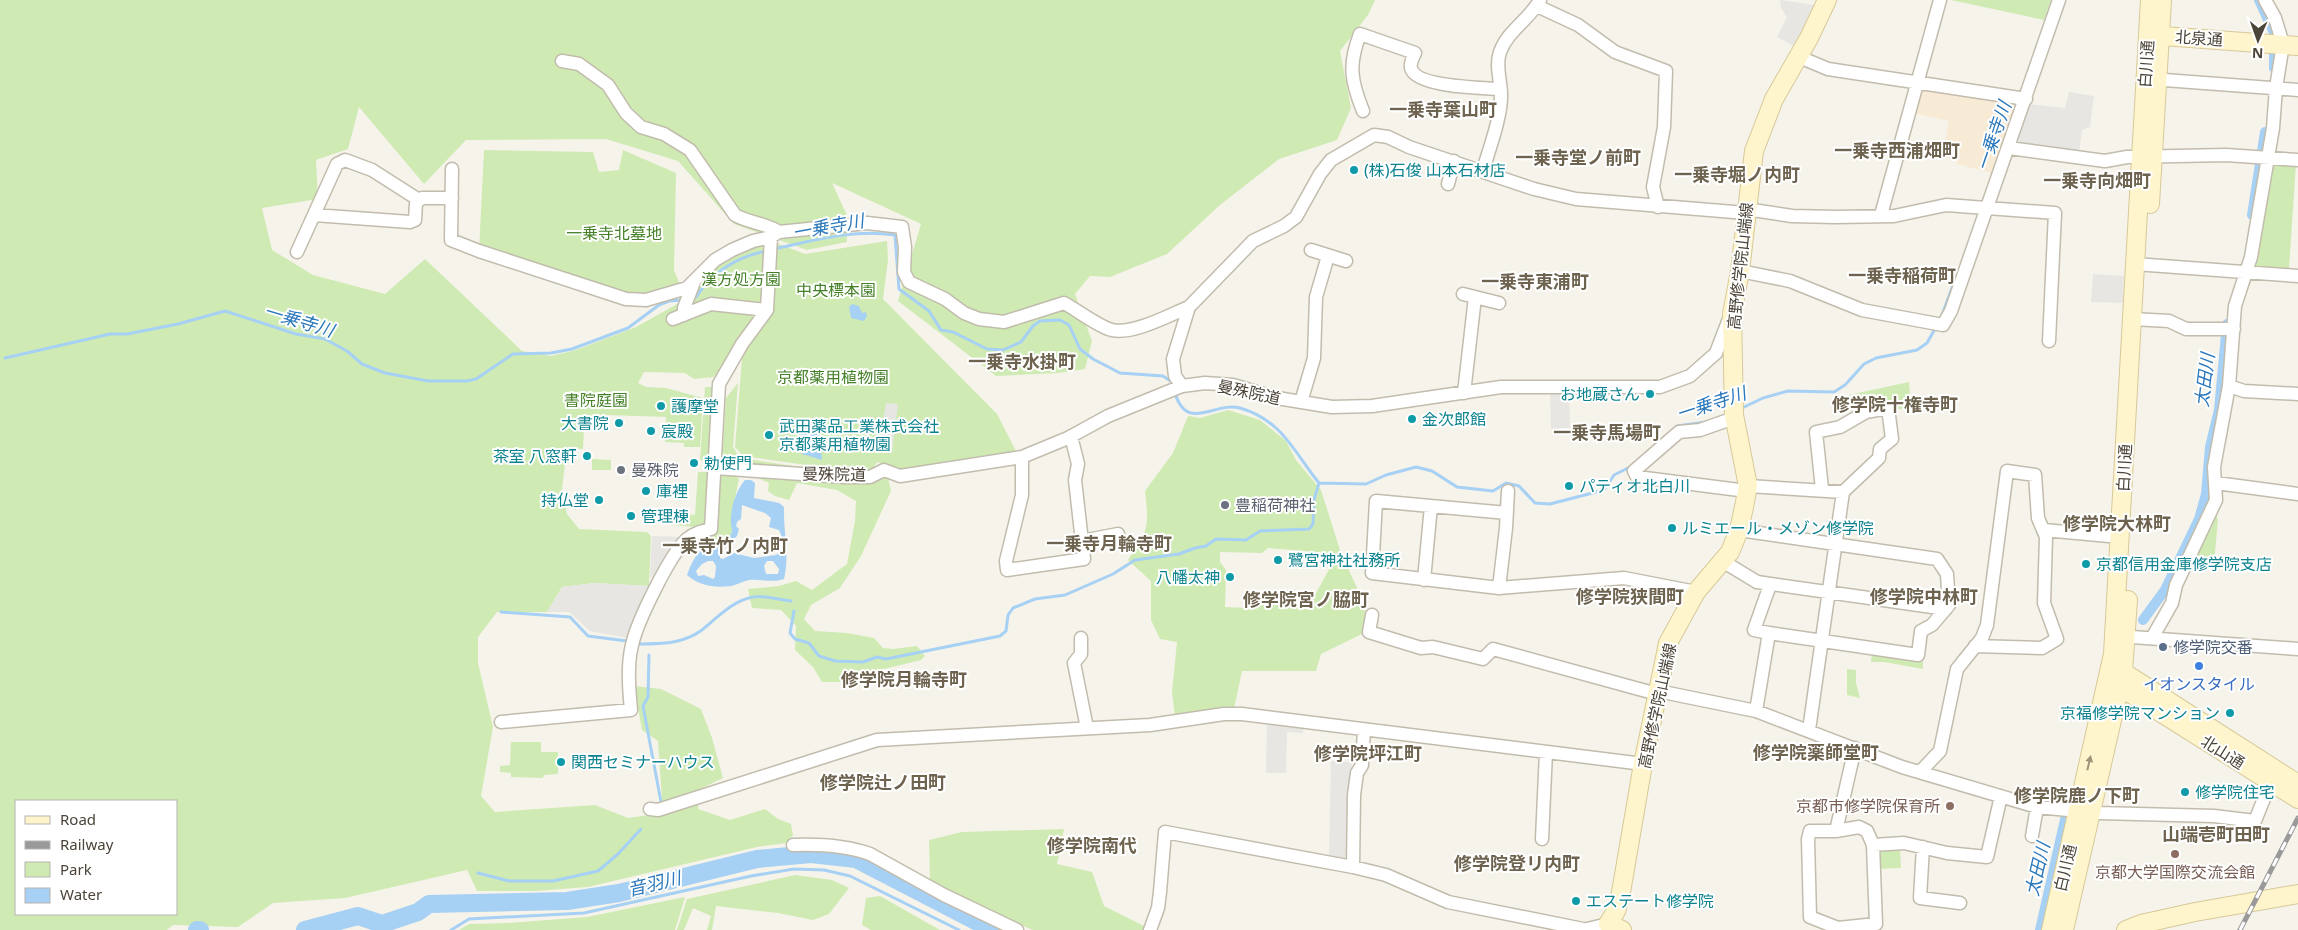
<svg xmlns="http://www.w3.org/2000/svg" width="2298" height="930" viewBox="0 0 2298 930" font-family="'Noto Sans','Noto Sans JP',sans-serif">
<style>
.commercial{fill:#f8ebd6}
.green{fill:#cfebb3;fill-rule:evenodd}
.parking{fill:#e7e6e2}
.water{fill:#a6d0f4;fill-rule:evenodd}
.lines{fill:none;stroke-linecap:round;stroke-linejoin:round}
.stream{stroke:#a6d0f4;stroke-width:3}
.canal{stroke:#a6d0f4;stroke-width:10}
.river{stroke:#a6d0f4;stroke-width:18}
.street-casing{stroke:#c2bcad;stroke-width:15}
.secondary-casing{stroke:#d7c999;stroke-width:20}
.street{stroke:#fff;stroke-width:12}
.secondary{stroke:#fff5cc;stroke-width:18}
.rail-casing{stroke:#999;stroke-width:5}
.rail{stroke:#fff;stroke-width:3;stroke-dasharray:9;stroke-linecap:butt}
.oneway{fill:#9c947b}
.culture-dot{fill:#0f9aa8;stroke:#fff;stroke-width:2}
.worship-dot{fill:#6b7280;stroke:#fff;stroke-width:2}
.service-dot{fill:#5c6f8a;stroke:#fff;stroke-width:2}
.shop-dot{fill:#3f7fe0;stroke:#fff;stroke-width:2}
.education-dot{fill:#8d6e63;stroke:#fff;stroke-width:2}
.labels{text-anchor:middle;dominant-baseline:central;stroke-width:4;stroke-linejoin:round;paint-order:stroke}
.street-label{font-size:16px;fill:#4b4438;stroke:#fff}
.culture-label{font-size:16px;fill:#0d838f;stroke:#fff;text-anchor:start}
.park-label{font-size:16px;fill:#458028;stroke:#fff}
.worship-label{font-size:16px;fill:#5b616d;stroke:#fff;text-anchor:start}
.service-label{font-size:16px;fill:#4e5e75;stroke:#fff;text-anchor:start}
.shop-label{font-size:16px;fill:#366cbe;stroke:#fff}
.education-label{font-size:16px;fill:#785e54;stroke:#fff;text-anchor:end}
.neighbourhood-label{font-size:18px;font-weight:bold;fill:#6e634f;stroke:#fff}
.water-label{font-size:18px;font-style:italic;fill:#2b78bc;stroke:#fff}
</style>
<rect width="100%" height="100%" fill="#f6f3eb"/>
<path class="commercial" d="M1925,87L2018,102L1993,173L1956,164L1957,161L1942,157L1949,121L1913,113L1918,91Z"/>
<path class="green" d="M0,0H1375L1368,15L1340,51L1351,108L1337,140L1279,159L1220,205L1167,254L1110,277L1090,276L1075,294L1092,341L1085,369L1058,373L996,376L898,301L921,224L832,183L846,213L847,242L807,250L734,224L678,161L606,139L466,140L424,184L359,107L348,149L316,160L318,199L262,208L272,250L313,275L385,294L425,259L522,351L551,356L576,350L636,327L679,303L683,319L717,305L755,311L756,318L714,377L694,379L685,373L644,372L638,383L646,387L666,388L703,398L700,447H684V443L665,442L666,417L606,415V426L584,425L583,449L567,448L562,489L567,514L579,529L647,532L651,536L649,586L594,583L562,587L547,612H497L478,637V663L493,727L481,796L495,812L595,805L628,818L663,813L658,741L642,730L634,686L661,689L701,709L712,738L723,778L700,789L698,809L730,820L765,809L778,819L791,824L793,835L787,843L757,847L588,887L535,891H477L467,870L345,898L273,903L238,927L173,925L167,930H0ZM16,801H176V914H16Z
M1951,0H2051L2044,20Z
M484,150L593,152L599,172L619,170L623,150L676,173L674,270L682,290L646,300L479,251Z
M2269,161L2296,163L2289,269L2252,266Z
M767,241L763,305L712,298L694,304C696,270 741,253 767,241Z
M887,241L888,260L883,299L997,414L1016,451L898,470L877,462L873,469L813,466L743,456L735,447L743,346L771,312L776,243L805,254Z
M1909,382L1911,408L1892,410L1890,401L1860,407L1852,413L1849,395Z
M738,383L733,447L740,458L793,466L865,471L888,478L891,491L861,556L840,588L811,605L804,619L815,631L847,633L874,638L883,648L893,649L917,646L925,656L921,660L884,669L845,682H822L813,667L795,650L796,626L781,610L752,608L748,589L779,586L796,581L812,590L847,564L855,521L856,501L837,490L797,483L789,500L775,496L768,491L769,483L722,463L726,398Z
M705,387H716L711,461L700,460Z
M1228,410L1260,420L1286,441L1296,460L1321,490L1340,550L1365,606L1364,633L1321,654L1316,671H1242L1234,709L1198,711L1175,717L1172,692L1177,642L1160,639L1151,620V581L1128,560C1149,530 1149,527 1145,491L1173,453L1188,416L1200,418ZM1268,548L1331,553V566L1311,602L1255,593L1252,595L1250,608L1225,607L1226,570L1220,562V552L1262,553Z
M592,459L611,460V470H592Z
M698,472H710L705,528L674,525L675,514L695,515Z
M721,474L734,475L739,479L731,517L733,530L728,540L708,543L704,541V536Z
M2216,514L2218,520L2214,563L2194,562Z
M1872,652L1923,659V669L1884,662H1871Z
M1847,669L1856,670V683L1860,698L1847,695Z
M511,742H541V752H558V774L544,775L543,778L511,777V773L500,772V766L510,765Z
M1064,829L1057,864L1092,872L1104,906L1144,926L1143,930H1033L984,910L930,880L929,840L962,832Z
M1900,848L1901,868L1877,869V849Z
M795,875L832,880L849,888L829,914L813,920L778,913L716,906L712,930H707L711,916L693,908L684,930H677L687,899Z
M880,896L940,930H871L862,925L866,898Z
M685,897L675,930H459L469,924L508,923L587,917Z"/>
<path class="parking" d="M1780,0L1814,5L1816,9L1796,47L1777,37L1787,17L1781,8Z
M2069,92L2094,96L2090,127L2082,130L2079,154L2017,144L2028,104L2065,108Z
M2093,274L2124,276L2123,303L2091,302Z
M1550,386H1569L1570,428L1551,429Z
M886,403L898,404L892,453L879,451Z
M652,536L681,537L654,577H650Z
M594,583L649,586L628,638L590,631L569,612H547L562,587Z
M1267,721L1303,724V733L1287,732L1286,773H1266Z
M1331,761L1352,762L1349,795V862L1329,858Z"/>
<path class="water" d="M852,304L859,306L862,313L866,312L867,316L864,321L851,318L849,307Z
M801,424H818L822,460L802,454L800,451Z
M745,480H751L755,483L754,498L779,503L784,507C783,532 790,554 784,579C773,583 761,579 749,580C743,581 737,585 731,586C714,588 700,586 687,575C696,551 702,545 727,541C736,527 730,531 731,518C731,506 737,489 745,480ZM742,505L765,513L771,518L769,527L779,530L785,544L783,550L776,555L754,558L734,553L723,559L720,558V553L737,536L739,529L736,526L737,522L741,519ZM708,561H713L716,566L715,577L713,579L704,575L698,576L696,571L702,564ZM767,561H773L779,569L778,574H766L764,566Z"/>
<g class="lines">
<path class="stream" d="M774,249C816,240 853,229 895,235L899,289L929,311L941,330L953,332L987,349L1003,350L1021,342L1033,326L1040,321L1060,320L1069,325L1080,349L1093,359L1120,373L1163,376L1172,382
M692,299L696,297C713,272 736,257 766,251
M1942,315L1956,277
M5,358L110,334H127L178,324L225,311L296,334L325,339L347,351L362,364L385,373L428,381H467L476,379L513,354L551,353L572,349L628,328L659,305L669,301L683,300
M1175,393C1187,433 1215,401 1240,408C1282,420 1294,452 1319,483L1366,484L1386,475L1416,467L1432,471L1457,487L1493,491L1506,483L1519,486L1535,503L1550,504L1604,490L1614,475L1632,466
M1740,409L1763,398L1788,391L1834,392L1845,385L1864,364L1876,358L1917,350L1927,343L1936,327
M1674,429L1677,426L1706,422
M794,611L790,633L795,639L809,643L819,656L835,661L863,662L877,657L886,659L1000,636L1006,631L1008,615L1013,608L1035,599L1065,595L1113,574L1135,560L1179,554L1195,548L1206,546L1216,539L1246,540L1260,531L1309,529L1313,524L1314,500L1319,483
M501,612L570,617L588,636L627,641
M639,644C661,644 683,644 702,630C718,617 732,601 753,597C764,595 780,600 791,601
M649,655L648,697L643,706L661,802
M478,873L509,881H553L598,871L618,854L641,829
M451,930L469,919L584,913L751,876L794,869L824,870L850,876L959,930"/>
<path class="canal" d="M2259,0L2274,33V68
M2252,215L2265,132
M2143,620L2165,590L2199,519L2206,494L2210,447L2219,410L2227,324
M2040,930L2066,815"/>
<path class="river" d="M197,930H200
M305,930L358,916L382,924L418,912L429,904L567,901L619,893L757,859L811,854L856,859L993,930"/>
<defs>
<path id="street" d="M1537,6L1578,25L1615,52L1666,71L1664,127L1653,187L1658,207
M1797,56L1828,69L2026,99
M562,61L579,64L608,85L626,113L641,127L664,134L690,150L735,215C749,223 766,223 779,232
M2151,79L2298,90
M1363,111C1351,81 1348,65 1360,34L1415,53C1413,57 1410,64 1411,68C1415,87 1484,88 1500,89
M2009,148L2105,161L2127,157L2226,155L2298,160
M452,169L451,240L479,251L626,299L646,300L687,288L715,260L732,250L753,241L771,237L779,232L867,223L902,227L905,247L904,272L909,282L945,299L964,313L979,319L1004,322L1064,303C1077,310 1099,327 1112,330C1133,335 1169,315 1189,307
M1483,170C1489,150 1502,115 1501,94C1501,81 1495,66 1500,52C1508,30 1529,20 1540,0
M1448,184L1454,161
M1746,209L1792,216L1836,217L1894,216L1946,205L2055,213L2049,341
M314,215L410,222L415,220L416,203L422,198H452
M1881,215L1940,0
M1311,250L1346,261
M297,252L337,164L345,160L372,170L419,200
M2135,264L2298,276
M1740,271L1790,281L1862,310L1943,325L1951,311L2059,0
M1463,294L1499,303
M684,315V308L694,282
M673,319L711,304L767,310
M2132,319L2169,321L2186,329H2234
M1182,386L1175,376L1173,359L1189,307L1253,241L1284,226L1296,217L1320,174L1331,160L1374,135L1388,137L1409,147L1534,189L1576,199L1746,213
M2229,386L2244,391L2298,394
M1464,393L1475,297
M1301,402L1314,358L1316,297L1328,256
M1734,418L1700,430L1679,432L1634,471L1637,477L1747,491
M1022,457V495L1006,561L1007,570L1084,559L1075,480L1078,464L1071,436
M715,468L845,477H870L884,470L900,476L1022,457L1068,438L1108,416L1182,386L1205,383L1233,385L1277,398L1332,407L1372,406L1501,387H1660L1690,376L1716,353L1729,319
M2216,483L2298,494
M1748,486L1843,492L1879,458L1880,449L1892,439L1888,408L1866,412L1840,427L1816,432L1822,489
M1507,513L1376,501L1372,573L1499,588L1624,578L1696,592
M1739,530L1937,559L1947,574L1949,605L1932,625L1921,631L1918,655L1769,633
M2044,530L2120,537
M1082,541L1118,534
M1724,562L1757,582L1946,609
M1424,580L1431,506
M1499,588L1506,528L1508,491
M1372,615L1369,632L1421,648L1433,647L1483,659L1493,649L1657,694
M2118,636L2298,649
M1081,638V654L1074,663L1087,728
M2152,638L2172,603L2176,585L2216,500L2214,467L2229,386L2235,306L2251,257L2273,128L2276,88L2283,44L2275,18L2265,0
M1658,691L1756,711L1902,767L2037,807L2099,813L2214,816L2255,821L2273,776
M1756,711L1769,633L1754,630L1770,585
M501,722L631,710C629,689 627,665 632,645C637,622 670,554 687,539C694,533 702,531 711,529L719,384L742,344L767,310L771,237
M1809,730L1843,492
M1920,772L1940,751L1957,669L1982,638L1987,625L2007,471L2035,475L2038,518L2046,537L2044,603L2057,639L2042,648L1975,646
M650,809L658,810L877,740L1150,725L1224,714H1242L1643,764
M1859,827L1867,831L1873,845L1876,924L1838,928L1810,917L1808,839L1810,831H1836Z
M1836,831L1855,748
M2032,836L2037,807
M1542,839L1546,752
M793,845C819,844 845,845 870,854L944,895L1017,930
M1873,845L1904,843L1947,853L1987,857L2001,796
M1923,847L1920,898L1960,903
M1353,867L1354,795L1357,773L1362,765L1364,730
M1150,930L1158,908L1160,892L1165,832L1353,867L1386,875L1448,902L1583,929
M1583,930L1608,924"/>
<path id="secondary" d="M2149,35L2298,46
M2150,204L2162,0
M2115,675L2123,672L2298,784
M2113,680L2120,687L2298,799
M1622,930L1608,924L1616,911L1620,898L1643,764L1668,643L1696,592L1730,552L1739,530L1744,507L1748,486L1734,415L1732,314L1740,271L1754,151L1774,99L1809,38L1827,0
M2051,930L2113,654L2150,0
M2064,930L2123,672L2128,600
M2126,930L2141,924L2195,912L2298,894"/>
</defs>
<use href="#street" class="street-casing"/>
<use href="#secondary" class="secondary-casing"/>
<use href="#street" class="street"/>
<use href="#secondary" class="secondary"/>
<defs>
<path id="rail" d="M2240,930L2298,818"/>
</defs>
<use href="#rail" class="rail-casing"/>
<use href="#rail" class="rail"/>
</g>
<defs><path id="oneway-solid" d="M-6-.8H1V-3.2L6.5 0L1 3.2V.8H-6Z" transform="scale(1.25)"/></defs>
<use class="oneway" href="#oneway-solid" transform="translate(2089 763) rotate(-77)"/>
<g class="culture-dot">
<circle cx="1354" cy="170" r="5"/>
<circle cx="1650" cy="394" r="5"/>
<circle cx="661" cy="406" r="5"/>
<circle cx="1412" cy="419" r="5"/>
<circle cx="619" cy="423" r="5"/>
<circle cx="651" cy="431" r="5"/>
<circle cx="769" cy="435" r="5"/>
<circle cx="587" cy="456" r="5"/>
<circle cx="694" cy="463" r="5"/>
<circle cx="1569" cy="486" r="5"/>
<circle cx="646" cy="491" r="5"/>
<circle cx="599" cy="500" r="5"/>
<circle cx="631" cy="516" r="5"/>
<circle cx="1672" cy="528" r="5"/>
<circle cx="1278" cy="560" r="5"/>
<circle cx="2086" cy="564" r="5"/>
<circle cx="1230" cy="577" r="5"/>
<circle cx="2230" cy="713" r="5"/>
<circle cx="561" cy="762" r="5"/>
<circle cx="2185" cy="792" r="5"/>
<circle cx="1576" cy="901" r="5"/>
</g>
<g class="worship-dot">
<circle cx="621" cy="470" r="5"/>
<circle cx="1225" cy="505" r="5"/>
</g>
<circle class="service-dot" cx="2163" cy="647" r="5"/>
<circle class="shop-dot" cx="2199" cy="666" r="5"/>
<g class="education-dot">
<circle cx="1950" cy="806" r="5"/>
<circle cx="2175" cy="854" r="5"/>
</g>
<g class="labels">
<g class="street-label">
<text transform="translate(2199 38) rotate(4)">北泉通</text>
<text transform="translate(2146 64) rotate(-86)">白川通</text>
<text transform="translate(1740 266) rotate(-84)">高野修学院山端線</text>
<text transform="translate(1249 392) rotate(12)">曼殊院道</text>
<text transform="translate(2124 468) rotate(-87)">白川通</text>
<text transform="translate(834 474) rotate(1)">曼殊院道</text>
<text transform="translate(1657 706) rotate(-78)">高野修学院山端線</text>
<text transform="translate(2223 752) rotate(32)">北山通</text>
<text transform="translate(2065 868) rotate(-77)">白川通</text>
</g>
<g class="culture-label">
<text x="1364" y="170">(株)石俊 山本石材店</text>
<text x="1640" y="394" text-anchor="end">お地蔵さん</text>
<text x="671" y="406">護摩堂</text>
<text x="1422" y="419">金次郎館</text>
<text x="609" y="423" text-anchor="end">大書院</text>
<text x="779" y="426">武田薬品工業株式会社<tspan x="779" dy="18">京都薬用植物園</tspan></text>
<text x="661" y="431">宸殿</text>
<text x="577" y="456" text-anchor="end">茶室 八窓軒</text>
<text x="704" y="463">勅使門</text>
<text x="1579" y="486">パティオ北白川</text>
<text x="656" y="491">庫裡</text>
<text x="589" y="500" text-anchor="end">持仏堂</text>
<text x="641" y="516">管理棟</text>
<text x="1682" y="528">ルミエール・メゾン修学院</text>
<text x="1288" y="560">鷺宮神社社務所</text>
<text x="2096" y="564">京都信用金庫修学院支店</text>
<text x="1220" y="577" text-anchor="end">八幡太神</text>
<text x="2220" y="713" text-anchor="end">京福修学院マンション</text>
<text x="571" y="762">関西セミナーハウス</text>
<text x="2195" y="792">修学院住宅</text>
<text x="1586" y="901">エステート修学院</text>
</g>
<g class="park-label">
<text x="614" y="233">一乗寺北墓地</text>
<text x="741" y="279">漢方処方園</text>
<text x="836" y="290">中央標本園</text>
<text x="833" y="377">京都薬用植物園</text>
<text x="596" y="400">書院庭園</text>
</g>
<g class="worship-label">
<text x="631" y="470">曼殊院</text>
<text x="1235" y="505">豊稲荷神社</text>
</g>
<g class="service-label">
<text x="2173" y="647">修学院交番</text>
</g>
<g class="shop-label">
<text x="2199" y="684">イオンスタイル</text>
</g>
<g class="education-label">
<text x="1940" y="806">京都市修学院保育所</text>
<text x="2175" y="872" text-anchor="middle">京都大学国際交流会館</text>
</g>
<g class="neighbourhood-label">
<text x="1443" y="109">一乗寺葉山町</text>
<text x="1897" y="150">一乗寺西浦畑町</text>
<text x="1578" y="157">一乗寺堂ノ前町</text>
<text x="1737" y="174">一乗寺堀ノ内町</text>
<text x="2097" y="180">一乗寺向畑町</text>
<text x="1902" y="275">一乗寺稲荷町</text>
<text x="1535" y="281">一乗寺東浦町</text>
<text x="1022" y="361">一乗寺水掛町</text>
<text x="1895" y="404">修学院十権寺町</text>
<text x="1607" y="432">一乗寺馬場町</text>
<text x="2117" y="523">修学院大林町</text>
<text x="1109" y="543">一乗寺月輪寺町</text>
<text x="725" y="545">一乗寺竹ノ内町</text>
<text x="1630" y="596">修学院狭間町</text>
<text x="1924" y="596">修学院中林町</text>
<text x="1306" y="599">修学院宮ノ脇町</text>
<text x="904" y="679">修学院月輪寺町</text>
<text x="1816" y="752">修学院薬師堂町</text>
<text x="1368" y="753">修学院坪江町</text>
<text x="883" y="782">修学院辻ノ田町</text>
<text x="2077" y="795">修学院鹿ノ下町</text>
<text x="2216" y="834">山端壱町田町</text>
<text x="1092" y="845">修学院南代</text>
<text x="1517" y="863">修学院登リ内町</text>
</g>
<g class="water-label">
<text transform="translate(1993 136) rotate(-71)">一乗寺川</text>
<text transform="translate(828 226) rotate(-10)">一乗寺川</text>
<text transform="translate(299 320) rotate(17)">一乗寺川</text>
<text transform="translate(2204 380) rotate(-83)">太田川</text>
<text transform="translate(1711 403) rotate(-18)">一乗寺川</text>
<text transform="translate(2037 869) rotate(-77)">太田川</text>
<text transform="translate(654 883) rotate(-13)">音羽川</text>
</g>
</g>
<rect x="15" y="800" width="162" height="115" fill="#ffffff" stroke="#b7b4af"/>
<rect x="25" y="816" width="25" height="8" fill="#fff5cc" stroke="#b7b4af"/>
<text x="60" y="825" font-size="15" fill="#4b4438">Road</text>
<rect x="25" y="841" width="25" height="8" fill="#999999" stroke="#b7b4af"/>
<text x="60" y="850" font-size="15" fill="#4b4438">Railway</text>
<rect x="25" y="862" width="25" height="15" fill="#cfebb3" stroke="#b7b4af"/>
<text x="60" y="875" font-size="15" fill="#4b4438">Park</text>
<rect x="25" y="888" width="25" height="15" fill="#a6d0f4" stroke="#b7b4af"/>
<text x="60" y="900" font-size="15" fill="#4b4438">Water</text>
<g transform="translate(2258 40) rotate(182)" stroke="#ffffff" stroke-width="4" paint-order="stroke">
<path d="M0-4L9 19L0 12L-9 19Z" fill="#4b4438"/>
<text y="-8" font-size="14" font-weight="bold" text-anchor="middle" fill="#4b4438">N</text>
</g>
</svg>
